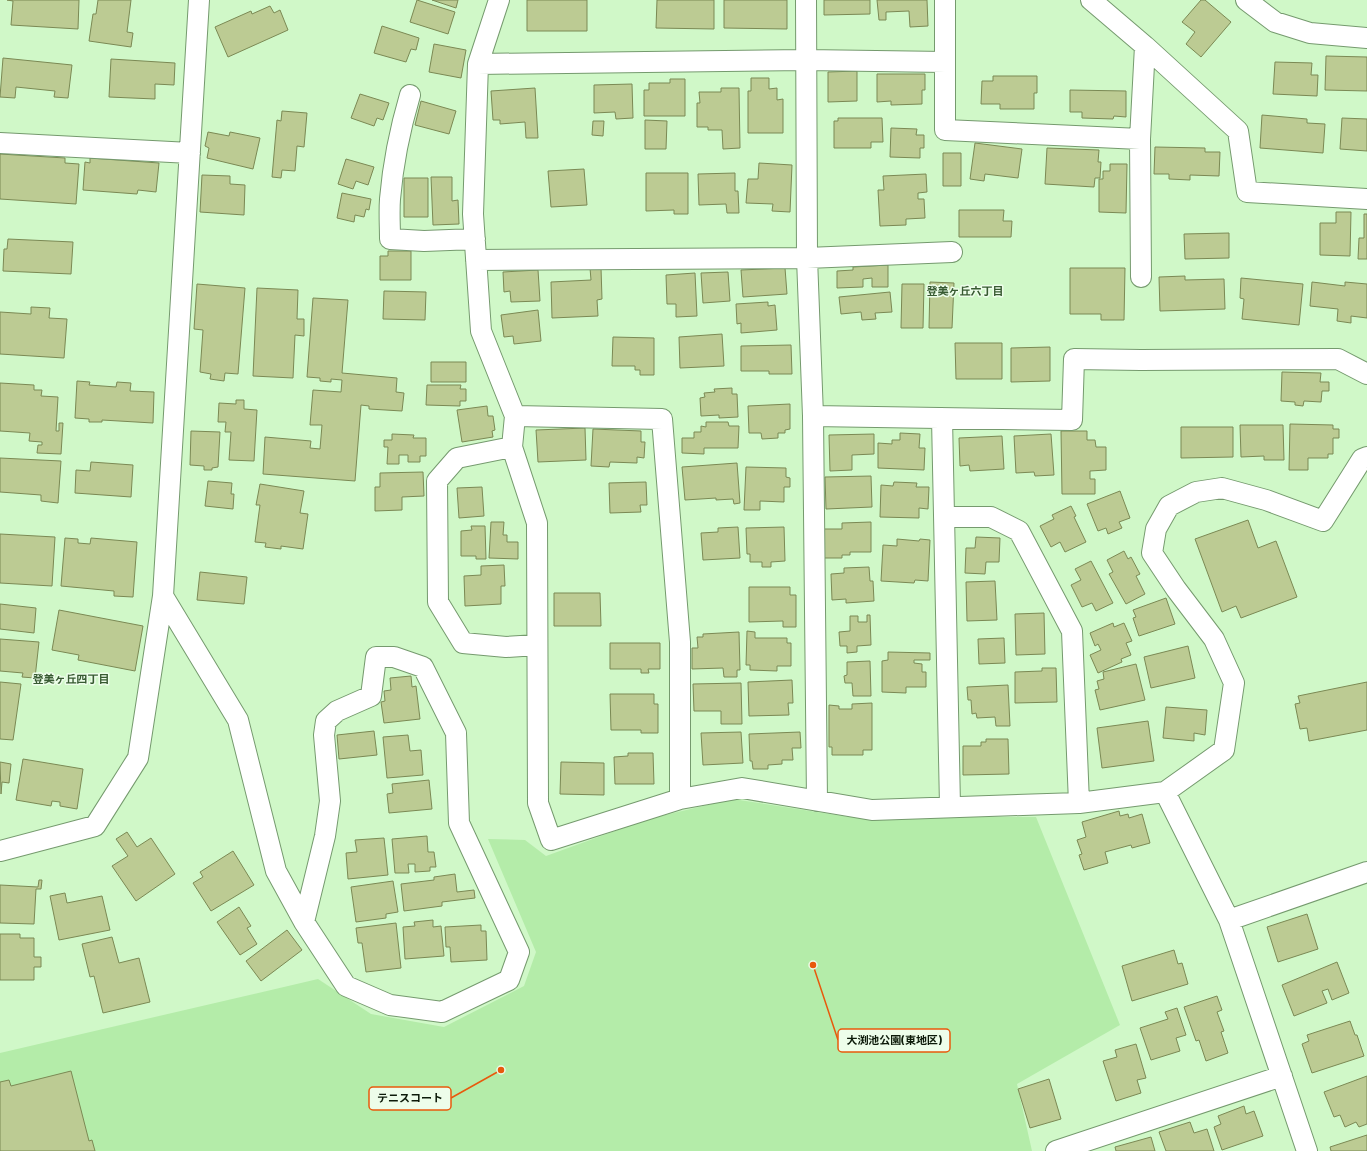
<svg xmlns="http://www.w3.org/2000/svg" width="1367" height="1151" viewBox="0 0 1367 1151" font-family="Barlow,'Noto Sans JP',sans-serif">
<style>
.green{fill:#b4eca9}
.building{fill:#bccb93;stroke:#7b8954}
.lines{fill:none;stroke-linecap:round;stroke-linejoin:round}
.street-casing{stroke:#759a6e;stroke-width:22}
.street{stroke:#fff;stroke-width:20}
.labels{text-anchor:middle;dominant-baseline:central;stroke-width:3;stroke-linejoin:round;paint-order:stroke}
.neighbourhood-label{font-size:11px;font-weight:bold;fill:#375a31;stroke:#edfdea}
.leader{fill:none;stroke:#e8590c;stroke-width:1.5}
.callout-dot{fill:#e8590c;stroke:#edfdea;stroke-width:1.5}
.callout{fill:#edfdea;stroke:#e8590c;stroke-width:1.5}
.callout-label{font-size:11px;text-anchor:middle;font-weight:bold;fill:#0c1a09}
</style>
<rect width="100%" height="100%" fill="#d0f8c8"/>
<path class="green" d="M733,799L849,817H1036L1120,1025L1017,1084L1032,1151H0V1053L318,979L371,1014L444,1027L524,986L536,952L488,839L525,840L546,856L648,819Z"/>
<path class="building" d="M7,0H79L78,29L11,25L13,1Z
M98,0H131L127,32L133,33L131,47L89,41L93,14H96Z
M417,0L455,12L448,34L410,22Z
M432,0H458L456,8Z
M527,0H587V31H527Z
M657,0H714V29L656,28Z
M724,0H787V29L724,28Z
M824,0H870V14L824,15Z
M877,0H927L928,26L910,27L909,11L886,12V20H879Z
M1201,0H1205L1231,22L1201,57L1186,44L1195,32L1182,22Z
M270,6L274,13L280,10L288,30L228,57L215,27L251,11L252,14Z
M382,26L419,38L416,50L411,49L406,62L374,53Z
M434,44L466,50L461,78L429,72Z
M1326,56L1367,57V91L1325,90Z
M3,58L72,65L68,98L54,97L55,91L16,87L15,98L0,97Z
M111,59L175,63L174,85L155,84V99L109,97Z
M1275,62L1312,63L1311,75H1318L1317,96L1273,94Z
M857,71V101L828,102V72Z
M877,74H925V90H922V104L891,105V101L877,102Z
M993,76H1037V93H1034V109H1000V104H981L982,81H993Z
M751,78H769V89L777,88V100L783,99V133H748V91H751Z
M670,79H685V116H644V90H649V83H670Z
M632,84L633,118L616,119L615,112L594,113V85Z
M535,88L538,138H526L525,122L500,124V120H493L491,91Z
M721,88H739L740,148L723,149L722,130H708V127H697V103H700L699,92H721Z
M1070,90L1126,91V117L1114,116L1113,119L1082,118V112H1070Z
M360,94L389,103L383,120L377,118L374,126L351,118Z
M421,101L456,111L449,134L415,125Z
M282,111L307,113L304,147L297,146L295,171L282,170L281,178L272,177L277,120L281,121Z
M1262,115L1307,119V123L1325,124L1323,153L1260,148Z
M838,118H882L883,142H871V148H834V121H838Z
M1342,118L1367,119V151L1340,149Z
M645,120L667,121L666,149H645Z
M593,121H604L603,136L592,135Z
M891,128L917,129L916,135H924V148H920V158L890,157Z
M208,132L229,136L230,132L260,138L253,169L207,158L209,148L205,146Z
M975,143L1022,149L1018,178L985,174L984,181L970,179Z
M1155,147L1205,148V152H1220L1219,176L1190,175V180L1169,179V174H1154Z
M1047,148L1099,150L1098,162H1101L1100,178H1095L1094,187L1045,184Z
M943,153H961V186H943Z
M0,154L65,158V163L79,164L76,204L0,199Z
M90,158L159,163L156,192L138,190L137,194L83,190L85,162L90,163Z
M346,159L374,167L368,185L356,181L353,189L338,184Z
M759,163L792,165L790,212L772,211L773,204L746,203L748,179H758Z
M1110,164H1127L1126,213L1099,212V179H1103V171H1110Z
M584,169L587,205L551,207L548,171Z
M646,173H688V214H674V210L646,211Z
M735,173V191H738L739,213H727L726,204L699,205L698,174Z
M926,174L927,192L918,193V199H924L925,218L906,219V225L880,226L878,190H884L883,176Z
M202,175L230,176V184L245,185L244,215L200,212Z
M431,177H452V201L458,200L459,224L433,225Z
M404,178H428V217H404Z
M342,193L371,199L369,210L366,209L364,217L355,215L354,222L337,218Z
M959,210H1004L1003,221H1012L1011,237H959Z
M1336,212H1351L1350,256L1320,255V223H1336Z
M1364,214H1367V259H1358L1359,238H1364Z
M1229,233V258L1185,259L1184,234Z
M8,239L73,242L71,274L3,271L4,249H7Z
M388,251H411V280H380V256H388Z
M888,265V287H872V278L863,279V287L837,288V271L853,270V267Z
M590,268H601L602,299L597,300L598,316L552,318L551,282L591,280Z
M785,268L787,294L743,297L741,270Z
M1070,268H1125L1124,320H1101V314H1070Z
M538,270L540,301L511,302L510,291L504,292L503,272Z
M728,272L730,301L703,303L701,273Z
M695,273L697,316L676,317V304H667L666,275Z
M1185,276V280L1224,279L1225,309L1160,311L1159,277Z
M1241,278L1303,284L1299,325L1242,319L1244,299L1240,298Z
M930,282L954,283L952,328H929Z
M1312,282L1345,286V282L1367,284V318L1351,316V323L1337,321L1338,309L1310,306Z
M197,284L245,288L238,374L225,373L224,381L210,379L211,374L200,372L203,330L194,329Z
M902,284H924L923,328H901Z
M257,288L298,290L297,319H304V336L295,335L293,378L253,376Z
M384,291L426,292L425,320L383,319Z
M890,292L892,312L875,313L876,319L862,320L861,312L841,314L839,297Z
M313,298L348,300L342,373L397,378L396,392L404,393L402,411L369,409V406L361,405L355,481L263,474L265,437L311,441L310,448L320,449L322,425H310L313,390L341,392L342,380L331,379V382L320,381V378L307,377Z
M768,302V306L775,305L777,330L741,333V323L737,324L736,304Z
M31,307L50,308L49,318L67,319L64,358L0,354V312L31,314Z
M538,310L541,341L514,344L513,336L504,337L501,315Z
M722,334L724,366L680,368L679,337Z
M613,337L654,338V375H640V370H635V366H612Z
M955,343H1002V379H956Z
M791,345L792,374H769V371H741V346Z
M1050,347V381L1011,382V348Z
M431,362H466V382H431Z
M1282,372L1321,373L1320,382H1329V391H1322L1321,402L1304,401L1303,406L1295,405V402L1281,401Z
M77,381L90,382L89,385L116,387L117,382L131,383L130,391L154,392L153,423L102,420V422H89V419L75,418Z
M0,383L34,385V390H42L41,396L58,397L56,431H59V423H63L61,454L37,453L38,445H42V442L29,441L30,433L0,431Z
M427,385H461L460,389H466V401H460V406L426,405Z
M732,388V394H737L738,417L719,418V415L701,416L700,398L705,397L704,393L715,392L714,389Z
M236,400H244V409L257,410L254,461L229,460L231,432H225L226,422H218L219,403L236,404Z
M790,404V429L785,430V433H778V438L762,439L761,433H749L748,406Z
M487,406L488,416H493L495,430L492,431L493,437L462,442L457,410Z
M706,422H728L729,426H739L738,448H704V454L682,453V438H694V432H701V426L706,427Z
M1290,424L1333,425V429H1339V438H1333V454H1328V458H1308V470H1289Z
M1240,425H1283L1284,460H1264V456L1241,457Z
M1181,427H1233V457L1181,458Z
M585,428L586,460L538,462L536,430Z
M593,429L641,431V442H645L644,458L637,457V463L610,462L609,467L591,466Z
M191,431L220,432L218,467L212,468V470H204V466L190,465Z
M1061,431H1087V440H1095L1096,447H1106V470L1090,471V479H1095V494H1062Z
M900,433L920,434L919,448H925L924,470L878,468V443L892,444V440H900Z
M392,434L414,435L413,438H426V456H420V462H408V455H399V464H387L388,447H384V440H392Z
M874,434V454L852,455V470L830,471L829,435Z
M1051,434L1054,475L1035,476L1034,472L1016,473L1014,436Z
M1002,436L1004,469L970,471L969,465L960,466L959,438Z
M0,458L61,461L58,503L41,501V495L0,492Z
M91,462L133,465L131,497L75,493L76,470L90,471Z
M737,463L740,503L734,504L733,499L716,500V498L685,500L682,467Z
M746,467L786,468V477L790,478V487H784V502L760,501V510H744Z
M423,472L424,496L402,497V510L375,511V487H380V473Z
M871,476L872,507L826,509L825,477Z
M208,481L232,483L231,494H234L233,509L205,506Z
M646,482L647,505H640L641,512L610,513L609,483Z
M894,482L917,483L916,487H929L928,509L919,508V518L880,517L881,485L893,486Z
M260,484L304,491L300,513L308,514L303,549L281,546V549L265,547L266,543L255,542L260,505H256Z
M482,487L484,516L459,518L457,488Z
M1120,491L1130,518L1119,522L1122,528L1108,534L1106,528L1098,531L1087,504Z
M1071,506L1076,516L1074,517L1086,542L1065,552L1060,542L1051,547L1040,526L1054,519L1052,515Z
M1248,520L1258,548L1276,541L1297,597L1241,618L1236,606L1222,612L1195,539Z
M491,522H504L503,535H507V542H518V559L489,558Z
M871,522V552H850V555H842V558H823L822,529H842V523Z
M471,526H485L486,559H476V556H461V531L472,530Z
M738,527L740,558L703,560L701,533L718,532V528Z
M784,527L785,561L771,562V567H762V562H750V554H747L746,528Z
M0,534L55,537L52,586L0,583Z
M976,537L1000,538L999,562H986L985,574L965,573L966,548H975Z
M65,538L78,539V543L90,544L91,538L137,542L133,597L114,596V591L61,586Z
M897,539L919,541L920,539L930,540L928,581L915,580L914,583L881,581L883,545L897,546Z
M1124,551L1128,559L1131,557L1140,574L1136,576L1145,594L1126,604L1109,574L1113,572L1107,560Z
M1091,561L1113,603L1096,611L1092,603L1082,607L1071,585L1081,580L1075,569Z
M504,565L505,586H501V604L465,606L464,576L481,575V566Z
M869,567L870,581H873L874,601L846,603V599L832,600L831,574L844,573V568Z
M200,572L247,577L244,604L197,600Z
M995,581L997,620L967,621L966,582Z
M749,587H790V595H796V627H783V621L749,622Z
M554,593H600L601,626H554Z
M1166,598L1175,624L1139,636L1133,618L1136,617L1133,610Z
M0,604L36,608L34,633L0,629Z
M59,610L143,626L135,671L78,660L79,655L52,650Z
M1044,613L1045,654L1016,655L1015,614Z
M867,615H870L871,645L857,646V652L847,653V646H840L839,632L850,631V616H858V622H867Z
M1113,623L1114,627L1124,623L1132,641L1126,643L1131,655L1121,659L1122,662L1098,673L1090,655L1101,650L1098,644L1095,646L1090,633Z
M747,631L755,632V638H787V643H791V666H777V671L750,670V665H746Z
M739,632L740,670H737V677H724L723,668L692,669V648H698L697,637H703V634Z
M1004,638L1005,663L979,664L978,639Z
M0,639L39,642L35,678L22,677L23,673L0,671Z
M610,643H660V669H648L649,673H641V669H610Z
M1188,646L1195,678L1151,688L1144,657Z
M888,652L930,653V660H914V663L922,664V672H926V687H906V693L882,692V661L888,660Z
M870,661L871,696H853L852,683H845L844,676L847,675V662Z
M1136,664L1145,700L1100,710L1095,690L1099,689L1097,681L1104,679L1103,672Z
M1042,668H1056L1057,702L1015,703V672L1042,671Z
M411,676L412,687L416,686L420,719L384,723L381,702L385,701L384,691L391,690L390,678Z
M792,680L793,703H788L789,715L749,716L748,682Z
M0,682L21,684L13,740L0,739Z
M1367,682V730L1309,741L1307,728L1300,729L1295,704L1300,703L1298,696Z
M741,683L742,724H721V711H694L693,684Z
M1008,685L1010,726H996L995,717L977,718L976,713L972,714L971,700H968L967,687Z
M610,694H654V704H658V733H641V730H611Z
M872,703V750H863V755H832V747H829V705L839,706V709H852V704Z
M1166,707L1207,710L1205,735L1194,733V741L1163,738Z
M1148,721L1154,761L1102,768L1097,728Z
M374,731L377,755L339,759L337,735Z
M741,732L743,763L703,765L701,733Z
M800,732L801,748H792L793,760H782V764L768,765V769H753L752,761H750L749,734Z
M408,735L410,751L421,750L423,775L387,778L383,737Z
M986,739H1008L1009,774L963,775V746H981V742H986Z
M628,753H653L654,784H615L614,757L628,756Z
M23,759L83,769L77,809L60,806V802L52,801L51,806L16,800Z
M0,762L11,764L9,783L2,782L1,794Z
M561,762L604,763V795L560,794Z
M429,780L432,809L389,813L387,794L393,793L392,784Z
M1119,811L1120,816L1128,814L1129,818L1142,814L1150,843L1132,848L1131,845L1105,852L1108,863L1084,870L1079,855L1082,854L1077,840L1086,837L1082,822Z
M127,832L137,847L151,838L175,874L136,901L112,866L128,856L116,839Z
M427,836L428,852H434L436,867H430V871L415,872V864H408L409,873H395L392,839Z
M384,838L388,875L348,879L346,853L357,852L355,840Z
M233,851L254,885L211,911L193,883L203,877L200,872Z
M455,874L457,892L474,890L475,898L442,902V906L404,911L401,884L434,880V877Z
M39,880H42L41,889H36L34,924L0,923V885L38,887Z
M393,881L398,912L386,914V918L356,922L351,887Z
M65,893L67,903L102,896L110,930L59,940L50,896Z
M239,907L251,926L247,928L257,944L240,955L217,922Z
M1307,914L1318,949L1278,962L1267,927Z
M433,920V927L441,926L444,956L405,959L403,927L415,926L414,922Z
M396,923L401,968L366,972L362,943H358L356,928Z
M481,925V931H486L487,960L451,962L450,947H446L445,927Z
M287,930L302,950L261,981L246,961Z
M0,934H20V938H34V957H41V967H34V980H0Z
M112,937L119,963L139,958L150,1002L103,1013L94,976L90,977L82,944Z
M1174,950L1178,964L1182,963L1188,984L1132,1001L1122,966Z
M1337,962L1349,993L1332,1000L1328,989L1322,991L1327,1003L1294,1016L1282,985Z
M1217,996L1222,1010L1217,1012L1224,1031L1221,1032L1228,1053L1206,1061L1199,1040L1196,1041L1184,1007Z
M1177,1008L1186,1035L1176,1038L1180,1051L1151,1060L1140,1028L1168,1019L1165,1012Z
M1350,1021L1355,1035H1357L1364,1056L1312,1073L1302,1044L1309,1041L1307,1035Z
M1136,1044L1146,1078L1137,1080L1141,1093L1116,1101L1103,1061L1117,1057L1115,1050Z
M71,1071L89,1141L92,1140L95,1151H0V1082L9,1080L11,1086Z
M1367,1076V1124L1359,1127L1356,1122L1345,1127L1340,1115L1334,1117L1324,1092Z
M1049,1079L1061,1119L1030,1128L1018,1089Z
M1244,1106L1246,1114L1254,1111L1263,1136L1222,1150L1214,1127L1221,1124L1218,1116Z
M1190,1122L1194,1133L1207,1129L1214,1151H1166L1159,1132Z
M1367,1135V1151H1331L1330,1147Z
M1151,1137L1155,1151H1116L1115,1147Z"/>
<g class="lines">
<defs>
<path id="street" d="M499,0L478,64L473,214L481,331L515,416L512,447L537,523L538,803L551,840L680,799L742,788L872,810L1079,803L1165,792L1224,750L1234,683L1214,639L1176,589L1152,553L1156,529L1169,506L1196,492L1222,488L1266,500L1323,521L1362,459L1367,457
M806,0L807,258L813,416L817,801
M945,0V130L1140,139
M1091,0L1145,46L1238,131L1247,192L1367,199
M1246,0L1275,22L1310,33L1367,38
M478,64L806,60L945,62
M410,95C400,129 393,163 390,199C389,212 390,226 390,239L424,241L475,239
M0,143L190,153
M476,260L807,258L952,252
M1141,277L1140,139L1145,46
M515,416L662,419L680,642V799
M813,416L1072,420L1074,359L1141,360L1338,359L1367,374
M942,418L950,806
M512,447L457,458L437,481L438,602L463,643L506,647L537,645
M944,517H991L1019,531L1072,631L1079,803
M163,596L238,720L276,871L304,922L346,986L390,1005L442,1012L509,980L519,952L459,823L456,733L423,667L394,657H376L371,696L337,711L326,721L324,735L330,801L325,836L304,922
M1165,792L1229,920L1307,1151
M0,851L95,826L138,758L163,596L199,0
M1229,920L1367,872
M1056,1151L1282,1076"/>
</defs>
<use href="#street" class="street-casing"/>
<use href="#street" class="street"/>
</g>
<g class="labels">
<g class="neighbourhood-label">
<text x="965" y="290">登美ヶ丘六丁目</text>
<text x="71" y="678">登美ヶ丘四丁目</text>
</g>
</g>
<path class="leader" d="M813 965L838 1040M501 1070L451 1098"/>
<g class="callout-dot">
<circle cx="813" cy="965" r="4"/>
<circle cx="501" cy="1070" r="4"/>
</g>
<g class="callout">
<rect x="838" y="1029" width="112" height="23" rx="4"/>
<rect x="369" y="1087" width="82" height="23" rx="4"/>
</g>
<g class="callout-label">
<text x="894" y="1044">大渕池公園(東地区)</text>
<text x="410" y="1102">テニスコート</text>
</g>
</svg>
